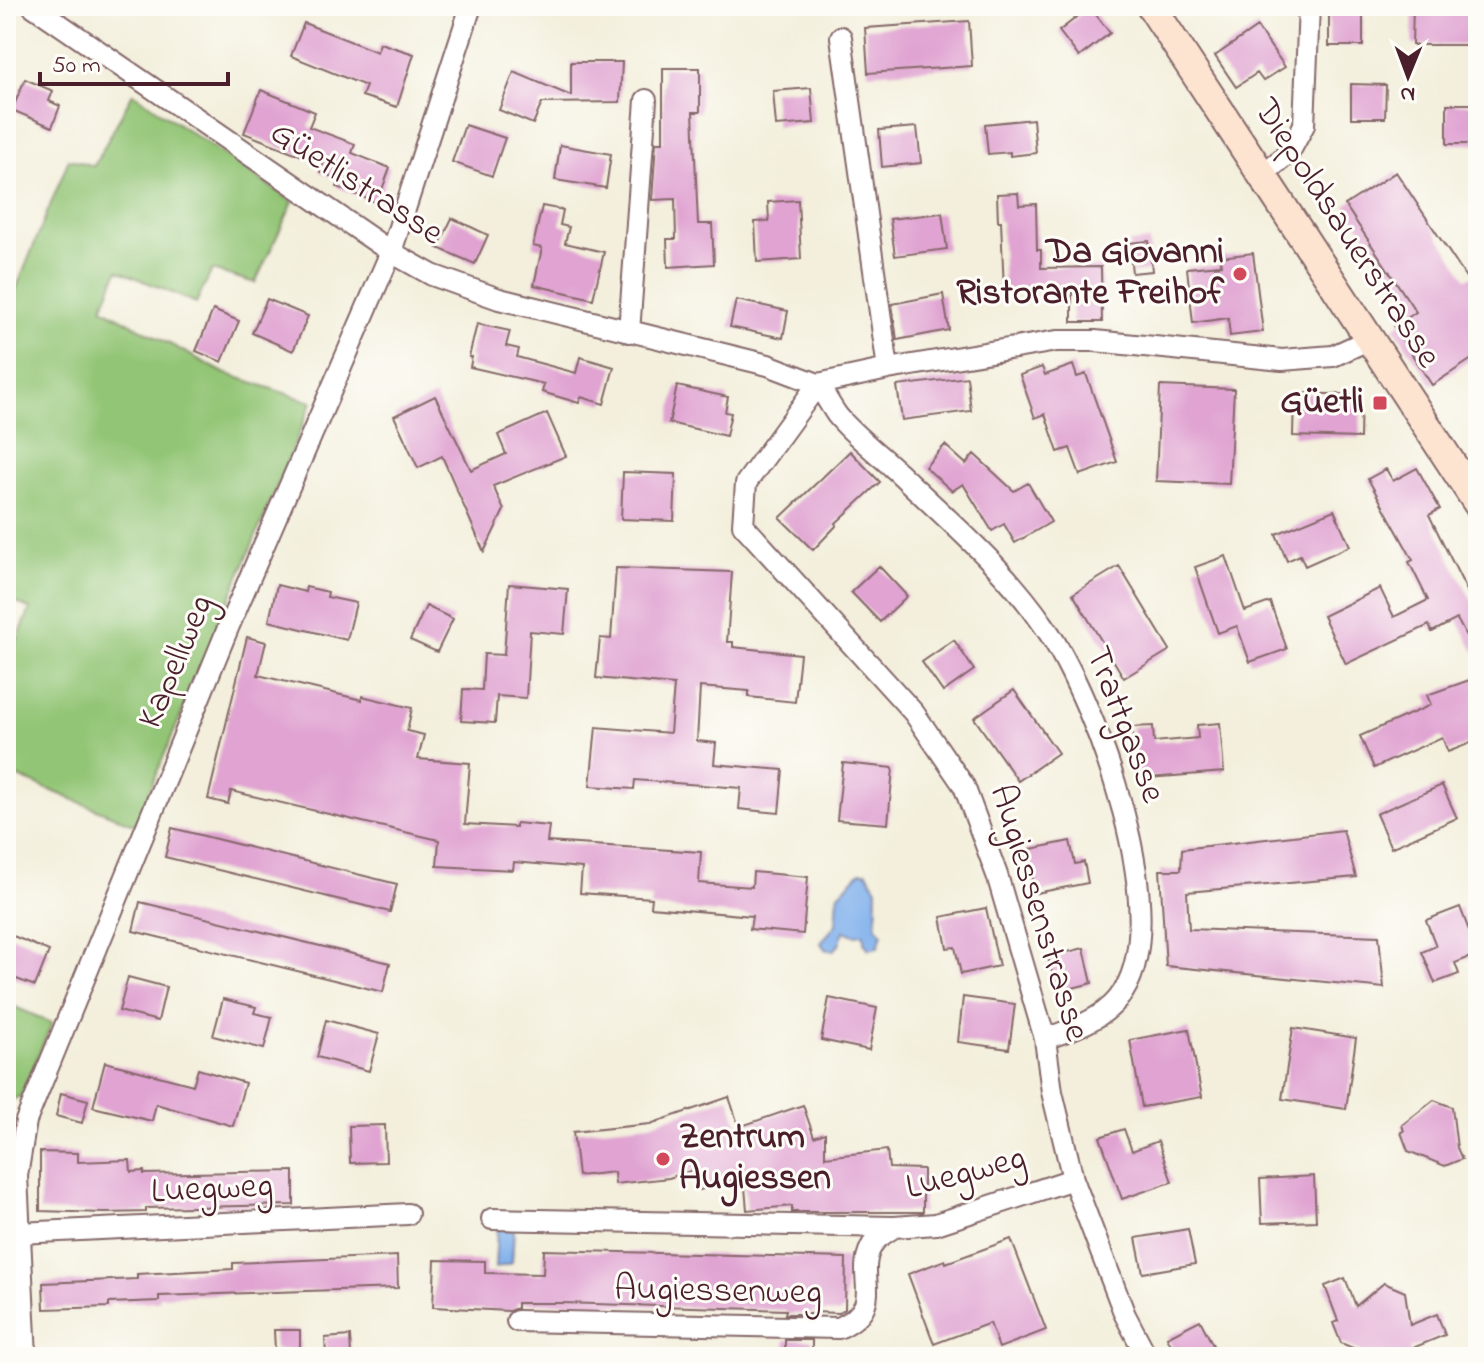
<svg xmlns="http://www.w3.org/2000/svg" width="1484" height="1363" viewBox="0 0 1484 1363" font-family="'Indie Flower',sans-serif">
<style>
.green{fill:#92c575;stroke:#6e7250;stroke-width:2}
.water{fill:#81b1ec;stroke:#66688c;stroke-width:2}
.building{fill:#e0a3d2}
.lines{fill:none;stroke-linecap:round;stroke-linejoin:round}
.minor-casing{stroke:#856869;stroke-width:24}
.secondary-casing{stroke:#856869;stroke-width:32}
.minor{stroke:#fff;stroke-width:20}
.secondary{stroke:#fde4d1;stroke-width:28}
.poi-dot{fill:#d1495b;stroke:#fdfcf7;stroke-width:3}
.labels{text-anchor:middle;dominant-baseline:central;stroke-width:6;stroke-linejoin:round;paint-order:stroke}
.street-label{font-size:36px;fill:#4a1f2b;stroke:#fdfcf7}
.poi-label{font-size:36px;font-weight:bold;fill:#4a1f2b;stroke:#fdfcf7;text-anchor:end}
</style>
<rect width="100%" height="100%" fill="#fdfcf7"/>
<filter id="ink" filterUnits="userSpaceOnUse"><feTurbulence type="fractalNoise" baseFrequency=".0125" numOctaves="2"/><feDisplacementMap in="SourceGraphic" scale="16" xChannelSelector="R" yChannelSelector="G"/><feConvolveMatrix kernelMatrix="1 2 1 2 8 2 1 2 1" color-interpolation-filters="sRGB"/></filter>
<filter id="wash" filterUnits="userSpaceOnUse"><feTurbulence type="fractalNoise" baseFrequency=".006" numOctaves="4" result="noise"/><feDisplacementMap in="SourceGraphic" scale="32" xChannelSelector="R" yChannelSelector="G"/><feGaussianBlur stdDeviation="1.8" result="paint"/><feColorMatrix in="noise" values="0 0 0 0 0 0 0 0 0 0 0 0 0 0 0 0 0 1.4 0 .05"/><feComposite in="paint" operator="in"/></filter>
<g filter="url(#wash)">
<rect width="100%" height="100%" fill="#f3efdc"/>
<path class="green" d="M133,93L293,202L255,283L212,270L196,303L118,270L102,308L224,373L312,402L135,825L6,772V668L30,609L6,597V314L69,159L94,166Z
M6,1003L52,1023L21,1096L6,1102Z"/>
<path class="water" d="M860,872H867L877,889L876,926L882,933L878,947L869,949L864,943V934L854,935L844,931L839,945L833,951L825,949L821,943L836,924L838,895Z
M497,1229L514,1230L512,1263L495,1268Z"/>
<g id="blocks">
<path class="building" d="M1329,6H1363V46H1329Z
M1413,6H1468V45H1412Z
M1090,7L1110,33L1079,57L1059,31Z
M969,21L972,66L868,73L865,28Z
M304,23L377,52L380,43L414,54L397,107L362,96L366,86L291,56Z
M1257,27L1285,67L1263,81L1257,73L1236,87L1215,56Z
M571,62H622L620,102L542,103L533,124L499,110L514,72L571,96Z
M663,68H700V112H693L698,224H712L714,264L668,267L667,239H676L675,199L652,200L656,142H663Z
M25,79L53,91L49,101L60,106L52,127L12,110Z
M1351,84L1386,85L1385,118H1351Z
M811,88L814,123L776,126L773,91Z
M261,90L315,112L309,127L355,144L352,153L390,168L377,203L337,187L340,180L320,172L323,164L244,133Z
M1447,104H1478V144H1447Z
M1033,119L1036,153L1010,156V152L988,154L985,124Z
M465,125L505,138L492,176L452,162Z
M917,127L921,163L882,167L879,130Z
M560,145L611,154L606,188L555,180Z
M1396,172L1467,279L1478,272V355L1432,385L1394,327L1416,312L1345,205Z
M1018,193L1019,205L1036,204L1037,250H1041V268L1101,267L1102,322H1072V289L1004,291L1001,221H998L997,194Z
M798,200L801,259L757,262L755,222L769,221L768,202Z
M542,206L563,210L560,225L569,227L565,243L604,252L593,299L534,285L542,248L533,246Z
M942,213L947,249L895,256L890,219Z
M452,218L488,235L475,264L438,248Z
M1149,241L1152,271L1132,273L1129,243Z
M1253,253L1263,332L1230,336L1228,318L1193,323L1187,268L1221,265L1220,257Z
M943,294L949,330L897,340L892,304Z
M267,299L308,316L293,351L252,333Z
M736,300L788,311L783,338L730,327Z
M213,310L239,321L222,362L196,351Z
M477,324L510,331L506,346L519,349L517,357L576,373L580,357L614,367L604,404L581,397L579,403L542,392L544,384L470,367L472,357H469Z
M1073,365L1077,377L1086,374L1117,462L1080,475L1070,448L1058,452L1045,414L1035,418L1020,375L1042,367L1045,375Z
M967,377L971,411L902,420L897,386Z
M677,386L728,397L725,412L731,413L726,436L669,423Z
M1160,386L1234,389L1229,484L1156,481Z
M1294,393L1361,395L1360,438L1293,436Z
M435,396L471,470L506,454L498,435L547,413L566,456L493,486L504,510L484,552L442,456L418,468L394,416Z
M945,445L966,464L974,454L1014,491L1028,483L1051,522L1015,543L1004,524L992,531L963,484L952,491L925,467Z
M850,451L880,482L836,523L837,525L813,550L780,518Z
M1417,468L1440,509L1429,515L1478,613V658L1457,619L1432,632L1429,625L1346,664L1323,616L1380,588L1394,617L1428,600L1409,562L1413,560L1368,479L1386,469L1393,481Z
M623,472L676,474L674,521L621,519Z
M1334,510L1350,546L1305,566L1300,555L1287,561L1276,534Z
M1226,556L1245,611L1270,602L1287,649L1250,662L1237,626L1218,633L1195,567Z
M879,566L907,596L880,622L851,592Z
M1119,566L1170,650L1124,678L1073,594Z
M616,568L732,572L727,642H733V647L800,654L795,702L749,697V691L700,687L697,741L716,743L714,764L783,770L779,813L739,809L741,788L635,780L634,789L590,786L596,727L670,733L674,685L596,678L600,638L611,639Z
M509,584L568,589L564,634L530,631L526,698L497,696L495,723L461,721L463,689L482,690L484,654L504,655Z
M277,585L305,592L306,587L328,592L327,597L356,603L347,640L269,621Z
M426,606L453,619L437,652L410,640Z
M247,637L266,642L258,675L362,700V696L412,708L407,731L424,735L418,759L470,763L465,824L516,827V823L549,826L547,842L701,852L699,883L752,887L753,872L808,877L803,934L750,929L752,916L651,907L652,898L580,893L582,868L514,862L513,870L437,866L439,840L231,791L228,804L208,799Z
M954,640L974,670L943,692L922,662Z
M1478,677V740L1448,752L1442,737L1374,768L1360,736L1431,705L1427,695Z
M1014,690L1058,753L1018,781L974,718Z
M1220,723L1224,772L1136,779L1132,727L1153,726L1154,742L1198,738L1197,725Z
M843,763L893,768L888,824L837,820Z
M1442,785L1457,818L1391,848L1376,814Z
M172,828L397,884L390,912L165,857Z
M1343,830L1356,877L1187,892L1189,929L1379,936L1384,988L1166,966L1160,870H1181L1182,849Z
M1070,841L1075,864L1084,862L1088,883L1036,893L1026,850Z
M140,902L390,963L383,992L133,931Z
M1460,907L1478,954L1455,963L1459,974L1435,983L1422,952L1436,946L1426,920Z
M986,908L999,966L961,974L955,947L947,948L941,917Z
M6,933L49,951L35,986L6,975Z
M1084,948L1092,983L1057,992L1048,957Z
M128,977L166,987L158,1021L119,1011Z
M963,997L1015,1004L1009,1049L958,1042Z
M829,998L877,1008L869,1050L821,1040Z
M223,999L256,1007L254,1013L272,1017L264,1049L213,1036Z
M326,1020L379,1034L369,1071L317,1057Z
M1293,1028L1356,1038L1346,1109L1282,1099Z
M1189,1029L1202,1097L1142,1107L1130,1040Z
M105,1062L193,1085L198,1069L245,1083L233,1126L156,1104L152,1121L93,1107Z
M61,1093L88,1100L82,1123L56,1116Z
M729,1097L739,1127L803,1105L814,1137L825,1133V1157L887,1150L889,1168L923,1169V1212H792V1206L747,1210L744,1176L700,1190L693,1170L669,1178L615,1184L614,1172L578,1176L573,1132L650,1124Z
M1434,1100L1452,1107L1457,1148L1462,1159L1445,1166L1408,1151L1401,1132L1404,1131L1402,1125Z
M385,1125L386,1162L350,1163L349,1126Z
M1124,1129L1132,1151L1158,1141L1172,1182L1122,1199L1100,1137Z
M40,1152L78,1153V1162L130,1160L131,1172L144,1171V1174L294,1171V1205L146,1208V1212L105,1213L40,1211Z
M1314,1176L1316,1221L1262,1223L1260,1179Z
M1188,1229L1195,1264L1143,1273L1136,1238Z
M1011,1239L1046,1330L999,1348L990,1323L934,1344L908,1274L945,1260L946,1263Z
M544,1250L846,1258L845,1309L839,1313L813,1312V1314H785L786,1310L562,1303H517V1308L509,1311L433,1307L435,1260L485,1261V1273L543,1274Z
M397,1256L398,1288L159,1296V1301L109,1303V1307L44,1309L43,1283L137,1279V1274L233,1269V1263Z
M1345,1278L1356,1306L1384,1283L1405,1292L1410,1325L1437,1314L1445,1335L1410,1349L1413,1357H1374L1341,1343L1333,1323L1338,1321L1325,1286Z
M1200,1320L1219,1357H1177L1167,1337Z
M274,1330H300V1350H275Z
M350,1336L351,1357H326L325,1338Z
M785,1340H812V1357H785Z"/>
</g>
</g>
<g filter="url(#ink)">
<use href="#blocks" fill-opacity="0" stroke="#856869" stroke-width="2"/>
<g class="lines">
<defs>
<path id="minor" d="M33,6L391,252L432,275L499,299L768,365L818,384L888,369L1057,341H1095L1282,360L1333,356L1368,340
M841,37L888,369
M1263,174L1289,153L1304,125L1309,6
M629,332L646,100
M1045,1039C1070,1030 1101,1020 1118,999C1180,924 1094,697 1045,627C1005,568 950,522 899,473C879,454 854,436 837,415C830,405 824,394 818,384L746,483L743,525L914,713L964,786L997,875L1045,1039L1052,1092L1073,1179L1125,1315L1147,1357
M492,1219L894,1227L936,1224L1073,1179
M19,1233L408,1214
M517,1321L839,1328C890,1304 851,1276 874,1242C879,1236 887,1232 894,1227
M26,1357L17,1176L26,1121L228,628L391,252L471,6"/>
<path id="secondary" d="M1151,6L1478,504"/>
</defs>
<use href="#minor" class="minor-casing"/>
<use href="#secondary" class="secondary-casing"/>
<use href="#minor" class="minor"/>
<use href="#secondary" class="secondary"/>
</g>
</g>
<g class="poi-dot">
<circle cx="1240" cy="274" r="8"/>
<rect x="1372" y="395" width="16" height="16" rx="4"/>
<circle cx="663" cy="1159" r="8"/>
</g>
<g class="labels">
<g class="street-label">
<text transform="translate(356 184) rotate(33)">Güetlistrasse</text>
<text transform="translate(1346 234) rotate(57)">Diepoldsauerstrasse</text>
<text transform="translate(177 662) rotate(-67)">Kapellweg</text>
<text transform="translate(1124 725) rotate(69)">Trattgasse</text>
<text transform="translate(1038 913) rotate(73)">Augiessenstrasse</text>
<text transform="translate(966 1174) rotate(-15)">Luegweg</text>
<text transform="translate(212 1190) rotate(-3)">Luegweg</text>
<text transform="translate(718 1292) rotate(1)">Augiessenweg</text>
</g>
<g class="poi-label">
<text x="1224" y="253">Da Giovanni<tspan x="1224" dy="41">Ristorante Freihof</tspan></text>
<text x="1364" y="403">Güetli</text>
<text x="679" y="1138" text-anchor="start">Zentrum<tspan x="679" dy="41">Augiessen</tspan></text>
</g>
</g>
<rect width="1484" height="1363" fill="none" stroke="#fdfcf7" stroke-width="32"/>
<g transform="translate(1408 76) rotate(181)" stroke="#fdfcf7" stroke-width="6" paint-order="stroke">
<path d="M0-6L14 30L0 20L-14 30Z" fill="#4a1f2b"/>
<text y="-12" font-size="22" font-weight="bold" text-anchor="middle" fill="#4a1f2b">N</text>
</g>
<path d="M40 72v12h188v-12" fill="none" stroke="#4a1f2b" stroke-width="4"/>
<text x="52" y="72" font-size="24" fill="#4a1f2b" stroke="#fdfcf7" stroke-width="6" paint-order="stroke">50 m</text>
</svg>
